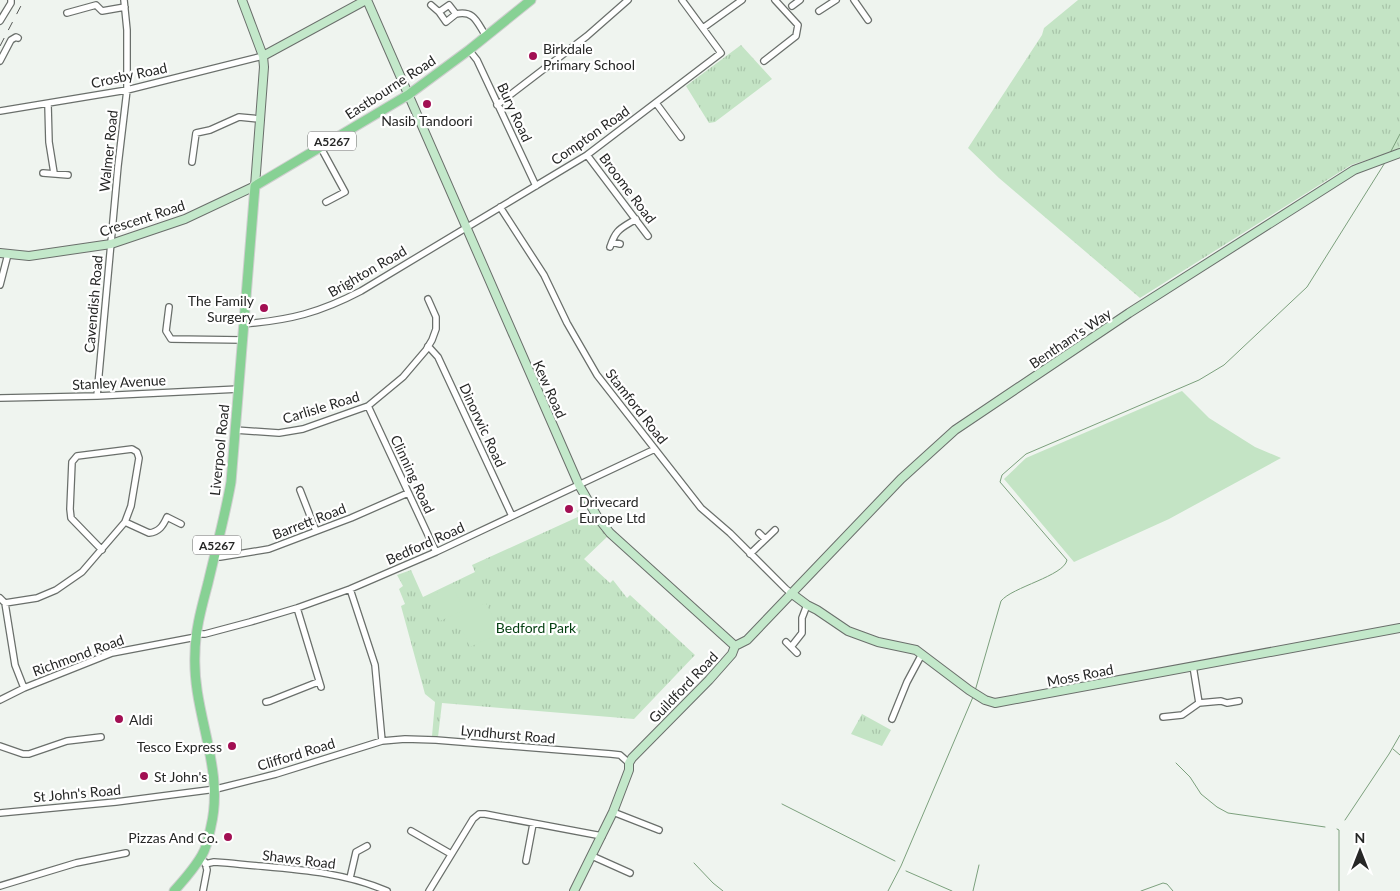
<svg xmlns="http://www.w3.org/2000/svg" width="1400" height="891" viewBox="0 0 1400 891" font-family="Lato,sans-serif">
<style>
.grass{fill:url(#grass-tufts)}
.garden{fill:#c4e4c5}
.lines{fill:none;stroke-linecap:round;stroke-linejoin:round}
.stream{stroke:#7ca07d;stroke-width:1}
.street-casing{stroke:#6a6f6b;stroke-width:8}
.secondary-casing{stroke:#6a6f6b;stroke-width:10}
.primary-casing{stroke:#cfcfcf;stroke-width:11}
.street{stroke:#fff;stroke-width:5.5}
.secondary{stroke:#c3e8ca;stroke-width:8}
.primary{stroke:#87d194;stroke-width:9}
.rail{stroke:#565856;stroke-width:1;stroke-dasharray:9 9;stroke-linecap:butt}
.poi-dot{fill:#a20f53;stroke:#fff;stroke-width:2}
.labels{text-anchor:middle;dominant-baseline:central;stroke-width:4.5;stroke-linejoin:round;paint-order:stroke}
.shield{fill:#fff;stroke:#676867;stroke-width:1}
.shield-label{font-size:12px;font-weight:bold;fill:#262726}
.poi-label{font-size:14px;fill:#262726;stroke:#fff;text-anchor:start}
.street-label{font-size:14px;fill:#262726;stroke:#fff}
.park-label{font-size:14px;fill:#043f11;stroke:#fff}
</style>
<defs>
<pattern id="grass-tufts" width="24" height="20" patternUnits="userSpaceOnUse" patternTransform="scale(1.25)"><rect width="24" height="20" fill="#c4e4c5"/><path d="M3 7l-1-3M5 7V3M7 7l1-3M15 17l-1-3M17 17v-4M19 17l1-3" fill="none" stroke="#a8c4a9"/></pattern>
</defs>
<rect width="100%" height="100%" fill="#eff4ef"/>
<path class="grass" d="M1078,0H1400V149L1351,165L1140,298L999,178L968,148L1042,35L1044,28Z
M741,45L772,79L715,122L709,123L686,86Z
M576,510L588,513L608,536L584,559L610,583L613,580L627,598L630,595L695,655L634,719L442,703L438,737L432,736L435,702L425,694L401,606L405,604L399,589L403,586L397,575L411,570L423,597L475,572L472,565L580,516Z
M862,714L891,730L882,746L851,734Z"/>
<path class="garden" d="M1182,391L1209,418L1255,447L1281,458L1169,519L1074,562L1004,479L1026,458Z
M452,585L464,610L440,621L428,597Z
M486,603L500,633L470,647L456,618Z"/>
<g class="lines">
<path class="stream" d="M1390,153L1400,134
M975,691L1001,601C1012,587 1064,576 1067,560L1000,482L1002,475L1026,454L1199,380L1224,365L1307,287L1386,161
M1393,749L1400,755
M1176,763L1190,777L1201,794L1217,807L1228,813L1325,827
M782,804L895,861
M1345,820L1389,754L1400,735
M1337,829L1339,830V891
M694,863L713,883L723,891
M906,871L952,891
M888,891L901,866L973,697
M973,891L979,865
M1141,891L1163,883L1167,884L1173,891"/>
<defs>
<path id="street" d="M854,0L868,20
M431,5L439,12L449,5L456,14C475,10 477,23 486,36
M792,6L800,0
M819,11L836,0
M439,12L446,22L456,14
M67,13L96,5L102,11L125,7
M0,21L11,3V0
M703,28L742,0
M469,50L477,60L536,186
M0,61L11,40L16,37L18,38
M764,61L796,36L798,25L775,0
M656,103L681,137
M48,105L49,142L54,173
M497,105L587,36L628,0
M0,111L127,90L263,56
M321,148L345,192L326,202
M587,155L648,236
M192,162L196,133L210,130L239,117L260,119
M43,173L68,175
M500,207L544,275L567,323L597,375L701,508L730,533L786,589L791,593
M612,242L620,244
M610,247C616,229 620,229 636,219
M0,285L8,254
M169,307L166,331L171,339L243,340
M244,324C290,320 319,313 361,291L587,155L721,53L682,0
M428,346L438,357L512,516
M97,396L118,166L127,90V30L124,0
M0,398L97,396L239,389
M368,406L436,552
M235,430L279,433L303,429L368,406L403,377L426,350L432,340L436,329V317L428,299
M300,490L316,531
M125,522L149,533C159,532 163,526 167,517L181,524
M759,533L765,539
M750,554L775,530
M215,556L220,557L269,549L351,518L408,493
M350,589L375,665L382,741
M0,598L5,603L15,665L24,688
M5,603L37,598L56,590L82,572L125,522L131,506L139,458L137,452L132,449L77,456L72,462L70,509L71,518L102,550
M297,608L321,687
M197,634H205L250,622L297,608L350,589L436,552L655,449
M786,642L797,653
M791,647L802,633V618L807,605
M0,700L24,688L112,653L196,637
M266,702L270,701L318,682
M1199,703L1221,701L1227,703L1239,701
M1163,717L1182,715L1199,703L1193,666
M892,719L907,682L922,654
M0,746L23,754H29L67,741L101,737
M613,812L659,830
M0,813L116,802L216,789L276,774L382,741L405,739L436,740L611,754L620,755L629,763
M411,831L451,854
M592,856L630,873
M526,861L533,824
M205,864L214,862L228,863C281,869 337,869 387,891
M350,878L356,852L367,846
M0,886L76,863L126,853
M203,891L207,870L205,862
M429,891L473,819L479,814H485L602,836"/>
<path id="secondary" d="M367,0L579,485L598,518L610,533L735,646
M263,56L366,0
M0,253L29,256L111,244L185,219L255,186L264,67L263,56L242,0
M791,593L807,605L817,610L848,631L878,642L916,650L969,690L985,700L995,703L1400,628
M574,891L613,812L629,770V763L632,758L709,680L732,654L735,646L747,640L901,479L955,430L1129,313L1354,170L1400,153"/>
<path id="primary" d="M174,891C184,880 194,869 202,855C207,847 209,836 211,826C225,768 192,712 195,654C195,630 202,606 208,583C216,549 225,516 231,482L255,186L408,95L469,50L531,0"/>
</defs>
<use href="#street" class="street-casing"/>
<use href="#secondary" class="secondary-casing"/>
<use href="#primary" class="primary-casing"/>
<use href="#street" class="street"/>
<use href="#secondary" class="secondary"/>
<use href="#primary" class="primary"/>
<path class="rail" d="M0,46L24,0"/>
</g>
<g class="poi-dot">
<circle cx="533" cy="56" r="5"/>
<circle cx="427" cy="104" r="5"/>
<circle cx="264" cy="308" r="5"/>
<circle cx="569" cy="509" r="5"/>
<circle cx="119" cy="719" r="5"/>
<circle cx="232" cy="746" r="5"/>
<circle cx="144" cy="776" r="5"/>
<circle cx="228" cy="837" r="5"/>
</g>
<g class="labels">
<g class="shield">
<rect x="308" y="131.5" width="48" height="19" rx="4"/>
<rect x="193" y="535.5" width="48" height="19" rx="4"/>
</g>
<g class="shield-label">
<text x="332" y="141">A5267</text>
<text x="217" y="545">A5267</text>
</g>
<g class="poi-label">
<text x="543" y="48">Birkdale<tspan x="543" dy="16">Primary School</tspan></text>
<text x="427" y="120" text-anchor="middle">Nasib Tandoori</text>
<text x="254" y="300" text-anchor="end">The Family<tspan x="254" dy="16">Surgery</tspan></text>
<text x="579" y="501">Drivecard<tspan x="579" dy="16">Europe Ltd</tspan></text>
<text x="129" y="719">Aldi</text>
<text x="222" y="746" text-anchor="end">Tesco Express</text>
<text x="154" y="776">St John's</text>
<text x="218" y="837" text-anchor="end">Pizzas And Co.</text>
</g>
<g class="street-label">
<text transform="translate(129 75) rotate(-12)">Crosby Road</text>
<text transform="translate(390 87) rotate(-33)">Eastbourne Road</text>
<text transform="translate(515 112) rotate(65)">Bury Road</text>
<text transform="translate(590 135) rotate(-35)">Compton Road</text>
<text transform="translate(108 151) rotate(-84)">Walmer Road</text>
<text transform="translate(628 188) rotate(53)">Broome Road</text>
<text transform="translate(142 218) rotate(-18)">Crescent Road</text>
<text transform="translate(367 271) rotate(-30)">Brighton Road</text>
<text transform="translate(93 304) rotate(-85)">Cavendish Road</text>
<text transform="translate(1070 338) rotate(-34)">Bentham's Way</text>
<text transform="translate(119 382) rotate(-3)">Stanley Avenue</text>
<text transform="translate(550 389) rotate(66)">Kew Road</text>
<text transform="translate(637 406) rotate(52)">Stamford Road</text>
<text transform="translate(321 407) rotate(-17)">Carlisle Road</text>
<text transform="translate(483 425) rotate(65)">Dinorwic Road</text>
<text transform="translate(219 450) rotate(-84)">Liverpool Road</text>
<text transform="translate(413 474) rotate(65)">Clinning Road</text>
<text transform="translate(309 521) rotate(-21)">Barrett Road</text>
<text transform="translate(425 543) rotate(-24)">Bedford Road</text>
<text transform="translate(78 655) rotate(-20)">Richmond Road</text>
<text transform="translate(1080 675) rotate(-11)">Moss Road</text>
<text transform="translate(683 687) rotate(-46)">Guildford Road</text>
<text transform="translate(508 734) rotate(5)">Lyndhurst Road</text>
<text transform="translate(296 754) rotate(-17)">Clifford Road</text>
<text transform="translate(77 793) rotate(-5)">St John's Road</text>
<text transform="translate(299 859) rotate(7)">Shaws Road</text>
</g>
<g class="park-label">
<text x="536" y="627">Bedford Park</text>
</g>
</g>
<g transform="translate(1360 851)" stroke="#ffffff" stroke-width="4" paint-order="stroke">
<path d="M0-4L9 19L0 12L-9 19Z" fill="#262726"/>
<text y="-8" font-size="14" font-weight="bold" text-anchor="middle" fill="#262726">N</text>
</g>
</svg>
